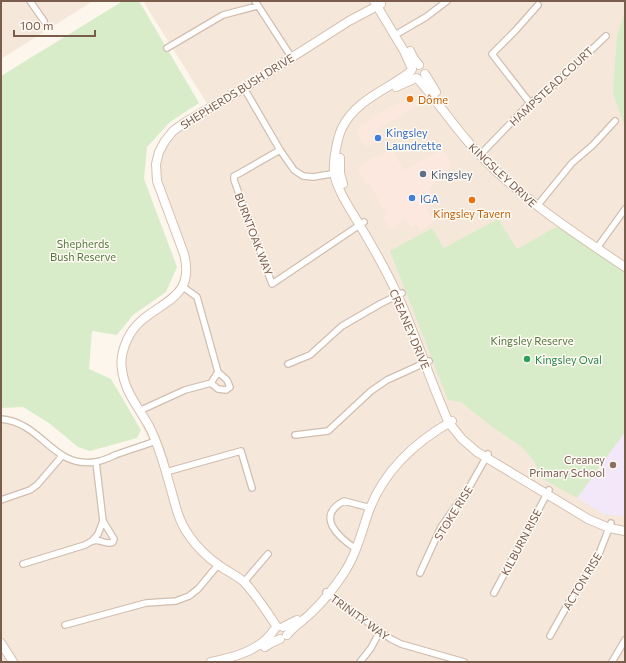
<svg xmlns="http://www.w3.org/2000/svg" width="626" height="663" viewBox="0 0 626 663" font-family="Commissioner,sans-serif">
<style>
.residential{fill:#f5e8da}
.commercial{fill:#fde8e0}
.education{fill:#f3e8fa}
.green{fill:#d8ecc9}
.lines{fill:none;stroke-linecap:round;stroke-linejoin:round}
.street-casing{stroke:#d1beb0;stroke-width:8}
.secondary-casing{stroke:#d6c0b0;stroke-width:10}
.street{stroke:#fff;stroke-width:5.5}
.secondary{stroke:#fff;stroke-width:8}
.food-dot{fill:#e8710a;stroke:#fffaf3;stroke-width:1.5}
.shop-dot{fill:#3f7fe0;stroke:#fffaf3;stroke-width:1.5}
.service-dot{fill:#5c6f8a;stroke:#fffaf3;stroke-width:1.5}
.leisure-dot{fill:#2e9e5b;stroke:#fffaf3;stroke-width:1.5}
.education-dot{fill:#8d6e63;stroke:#fffaf3;stroke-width:1.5}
.labels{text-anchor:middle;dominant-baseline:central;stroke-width:3;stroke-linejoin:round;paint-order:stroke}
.street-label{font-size:11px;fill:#7a5c4d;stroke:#fffaf3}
.food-label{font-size:11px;fill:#c56008;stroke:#fffaf3;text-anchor:start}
.shop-label{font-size:11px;fill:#366cbe;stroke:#fffaf3;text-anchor:start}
.service-label{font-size:11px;fill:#4e5e75;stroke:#fffaf3;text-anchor:start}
.park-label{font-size:11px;fill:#537a41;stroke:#fffaf3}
.leisure-label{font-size:11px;fill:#27864d;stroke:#fffaf3;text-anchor:start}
.education-label{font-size:11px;fill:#785e54;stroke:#fffaf3;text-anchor:end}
</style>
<rect width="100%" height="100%" fill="#fdf6ec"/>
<path class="residential" d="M1,1H93L1,59Z
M143,1H625V662H1V416L7,415L20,419L59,452L76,460L95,461L149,440L127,396L117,371L121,347L170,297L180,282L184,265L177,239L151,176L155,151L175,126L208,105Z"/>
<path class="commercial" d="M413,95L419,105L379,128L378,132L382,138L367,147L356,130L361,127L360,125Z
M391,149L403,169H407L442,150L448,157L452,167L437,176L439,181L428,188L436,202L426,208L434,221L421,230L416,224L411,228L405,219L390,229L384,216L386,213L370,185L365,181L358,169L359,166Z"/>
<path class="education" d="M625,432V517L604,514L577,498Z"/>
<path class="green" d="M123,1H139L199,103L170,122L147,147L144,179L177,267L166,292L133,315L117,335L92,331L89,369L111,379L141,430L137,438L90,451L78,447L49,423L23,407L1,408V76Z
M625,11V123L623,122L613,93L617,36Z
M498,219L517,249L558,226L625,273V432L577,498L537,476V469L534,461L523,448L487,423L461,402L448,400L390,251L432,228L444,248Z"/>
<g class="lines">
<defs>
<path id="street" d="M30,1L44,21
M255,1L292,58
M395,35L426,17L447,1
M167,48L223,15L257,6
M244,88L280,150L294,170L303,176L313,177L337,173
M530,103L492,54L515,31L538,5
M280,150L240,173L234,176V180L272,284L364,222
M480,155L530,103L554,85L606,36
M537,206L572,163L593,145L615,121
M597,248L625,209
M288,364L310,355L342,326L380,304L402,293
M211,383L218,389L226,390L230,387L227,380L218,372
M139,411L185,390L211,383L218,372L197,297L183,287
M1,419C43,423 52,468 95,462C102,461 109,458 115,455C129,450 142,446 156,441
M295,435L328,431L371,391L387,380L429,361
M166,472L241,451L252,488
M1,500L30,490L37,485L62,456
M93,541C100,538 106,546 113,542L114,539L103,521
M356,549C338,537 315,516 344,501L371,508
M23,564L85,545L92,541L98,534L103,521L96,462
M420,573L441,527L470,486L488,454
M244,582L268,554
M326,592L391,639L401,644L464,662
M494,593L549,490
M65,625L146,603L176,601L189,596L198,589L218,565
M550,636L574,593L597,559L611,523
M360,662L371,648L380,631
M612,662L625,640"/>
<path id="secondary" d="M374,1L404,51L412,69
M410,51L414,59L419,65
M411,71C388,90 356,99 342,128C337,138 333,162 334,172C336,189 351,210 359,224C373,247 387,272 398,296C417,338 430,381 449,423L462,439L477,452L588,519L609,528L625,531
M425,74L436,92
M418,79C439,103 456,130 479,154C522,199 574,233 625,267
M396,87L416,78
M340,158V173L343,184
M277,627C267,612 257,596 245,583C238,576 228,572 220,566C208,558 196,546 188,534C178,520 175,503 170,486C164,465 159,445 149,426C139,408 124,391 122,369C120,359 123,349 127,340C144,301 198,307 184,254L157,181L156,164L159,152L165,141L173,131L184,123L244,88L349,21L381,4
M283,627L297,620
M287,635C294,626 303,621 311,613C324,601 334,588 344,573C357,553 362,530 370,508C385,470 417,441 452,421
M1,643L13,662
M265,647L271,643L280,639
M211,662C234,657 260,651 274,630"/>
</defs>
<use href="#street" class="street-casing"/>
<use href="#secondary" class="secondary-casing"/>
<use href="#street" class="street"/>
<use href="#secondary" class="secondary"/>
</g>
<g class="food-dot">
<circle cx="410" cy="99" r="4"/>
<circle cx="472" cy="200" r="4"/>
</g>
<g class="shop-dot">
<circle cx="378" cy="138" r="4"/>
<circle cx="412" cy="198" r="4"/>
</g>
<circle class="service-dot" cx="423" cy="174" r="4"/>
<circle class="leisure-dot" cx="527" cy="359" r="4"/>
<circle class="education-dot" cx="613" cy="465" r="4"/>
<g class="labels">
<g class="street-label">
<text transform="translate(551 86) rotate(-43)">HAMPSTEAD COURT</text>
<text transform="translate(237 91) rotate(-32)">SHEPHERDS BUSH DRIVE</text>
<text transform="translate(503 175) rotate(43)">KINGSLEY DRIVE</text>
<text transform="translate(254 234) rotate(69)">BURNTOAK WAY</text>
<text transform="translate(410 329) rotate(67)">CREANEY DRIVE</text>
<text transform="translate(453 513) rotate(-58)">STOKE RISE</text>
<text transform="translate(521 542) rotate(-62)">KILBURN RISE</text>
<text transform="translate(582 581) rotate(-59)">ACTON RISE</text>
<text transform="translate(360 617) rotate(36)">TRINITY WAY</text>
</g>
<g class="food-label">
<text x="418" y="99">Dôme</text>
<text x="472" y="213" text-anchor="middle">Kingsley Tavern</text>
</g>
<g class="shop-label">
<text x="386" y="132">Kingsley<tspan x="386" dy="13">Laundrette</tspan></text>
<text x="420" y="198">IGA</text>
</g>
<g class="service-label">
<text x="431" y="174">Kingsley</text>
</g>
<g class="park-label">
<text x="83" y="243">Shepherds<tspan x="83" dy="13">Bush Reserve</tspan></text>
<text x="532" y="340">Kingsley Reserve</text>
</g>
<g class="leisure-label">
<text x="535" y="359">Kingsley Oval</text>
</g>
<g class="education-label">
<text x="605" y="459">Creaney<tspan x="605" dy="13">Primary School</tspan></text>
</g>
</g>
<rect width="626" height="663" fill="none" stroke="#7a5c4d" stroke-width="4"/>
<path d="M14 30v6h81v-6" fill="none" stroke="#7a5c4d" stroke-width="2"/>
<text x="20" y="30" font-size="12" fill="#7a5c4d" stroke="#fffaf3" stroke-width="3" paint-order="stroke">100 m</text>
</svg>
